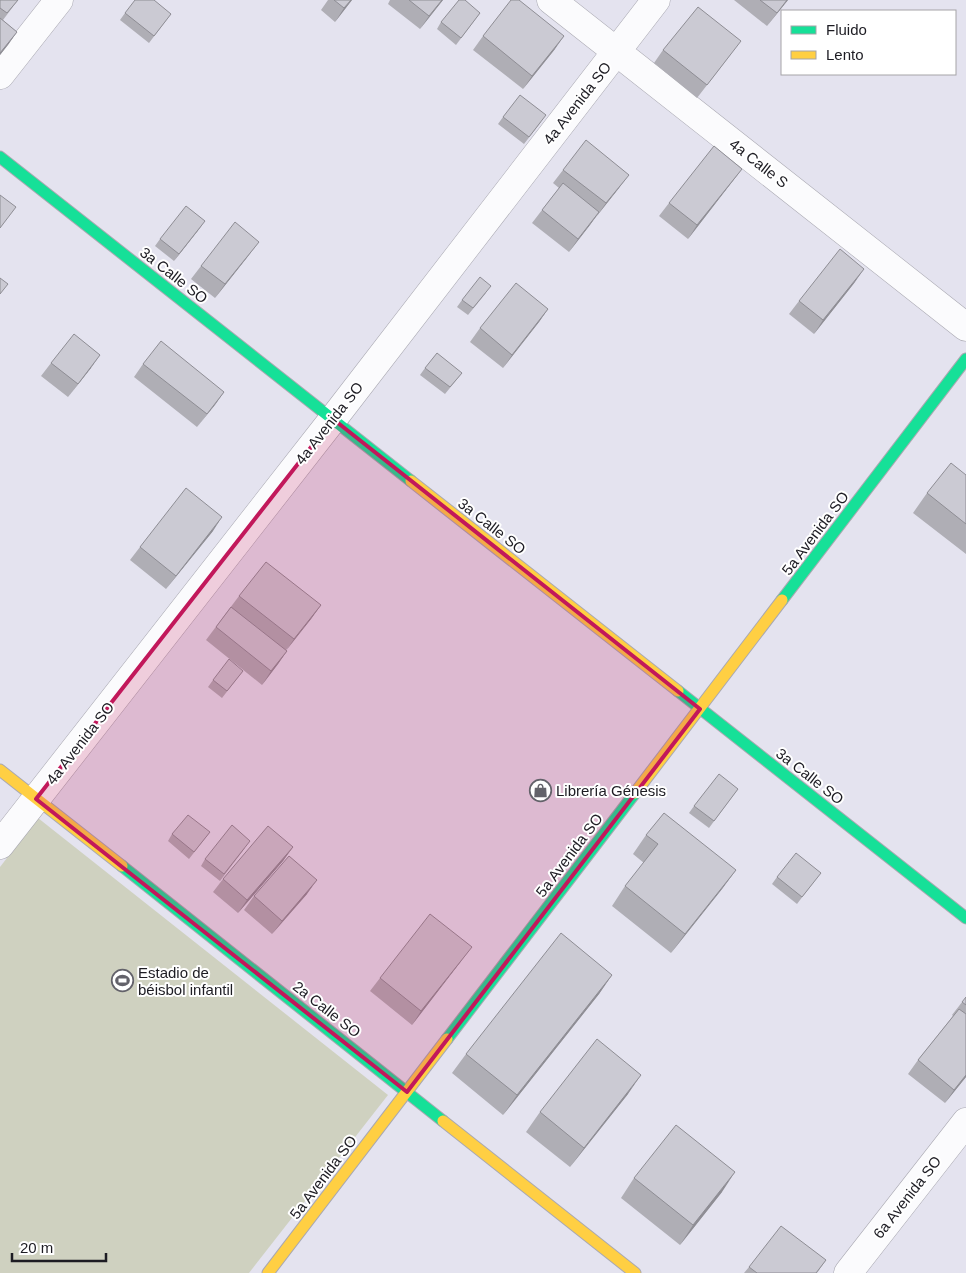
<svg xmlns="http://www.w3.org/2000/svg" width="966" height="1273" viewBox="0 0 966 1273" font-family="Helvetica,sans-serif">
<style>
.green{fill:#cfd1c0}
.lines{fill:none;stroke-linecap:round;stroke-linejoin:round}
.street-casing{stroke:#a9a8b1;stroke-width:29}
.fast-casing{stroke:#a9a8b1;stroke-width:13}
.slow-casing{stroke:#a9a8b1;stroke-width:13}
.street{stroke:#fbfbfd;stroke-width:28}
.fast{stroke:#16e098;stroke-width:11}
.slow{stroke:#ffcf43;stroke-width:11}
.wall{fill:#afaeb5}
.shaded-wall{fill:#8e8d94}
.building{fill:#cbcad3;stroke:#8e8d94}
.marked{fill:#c2185b;fill-opacity:0.2;stroke:#c2185b;stroke-width:4;stroke-linejoin:round}
.labels{text-anchor:middle;dominant-baseline:central;stroke-width:4;stroke-linejoin:round;paint-order:stroke}
.street-label{font-size:15px;fill:#1d1c23;stroke:#fff}
.poi-label{font-size:15px;fill:#1d1c23;stroke:#fff;text-anchor:start}
</style>
<rect width="100%" height="100%" fill="#e4e3ef"/>
<path class="green" d="M38,818L388,1095L249,1273H0V867Z"/>
<g class="lines">
<defs>
<path id="street" d="M551,0L966,327
M0,75L59,0
M0,845L333,419L656,0
M848,1273L966,1122"/>
<path id="fast" d="M0,157L411,481
M782,600L966,359
M678,691L966,918
M122,866L443,1121
M447,1039L635,793"/>
<path id="slow" d="M411,481L678,691
M0,770L122,866
M635,793L782,600
M443,1121L635,1273
M268,1273L447,1039"/>
</defs>
<use href="#street" class="street-casing"/>
<use href="#fast" class="fast-casing"/>
<use href="#slow" class="slow-casing"/>
<use href="#street" class="street"/>
<use href="#fast" class="fast"/>
<use href="#slow" class="slow"/>
</g>
<path class="wall" d="M0,0H18L3,20L17,32L0,55Z
M328,0H352L335,22L321,10Z
M390,0H443L420,29L388,4Z
M734,0H788L767,26Z
M125,13L171,14L149,43L120,20Z
M480,13L456,45L437,29L441,22Z
M483,36L555,49L523,89L473,50Z
M663,50L731,54L697,98L654,63Z
M503,117L541,122L524,144L498,124Z
M742,169L732,182L688,239L659,216L669,203Z
M563,170L619,188L596,217L569,252L532,223L559,188L553,183Z
M200,228L174,261L155,246L160,239Z
M249,255L215,298L191,279L201,266Z
M855,282L814,334L789,314L799,301Z
M486,293L468,315L457,307L462,300Z
M548,309L539,322L503,368L470,342L480,328Z
M51,363L91,368L68,397L41,376Z
M143,364L224,392L197,427L134,377Z
M425,368L462,373L445,394L420,375Z
M966,475V554L913,513L927,493Z
M213,531L166,589L130,560L140,547Z
M239,596L321,605L311,619L286,650L287,651L278,664L262,685L206,640Z
M243,671L222,698L208,687L213,680Z
M738,789L709,828L689,813L694,806Z
M210,832L189,859L168,841L172,834Z
M646,835L736,870L722,889L671,953L612,906L625,886L644,863L633,854Z
M293,847L283,861L238,913L213,892L223,879Z
M245,848L220,881L201,866L205,859Z
M777,877L816,879L797,904L772,884Z
M307,894L272,934L244,910L254,896Z
M462,960L412,1025L370,991L380,978Z
M612,975L599,994L503,1115L452,1073L466,1054Z
M966,997V1077L945,1103L908,1074L918,1060L953,1016L952,1015Z
M628,1094L570,1167L526,1132L540,1112Z
M634,1178L722,1192L680,1245L621,1198Z
M826,1260L817,1273H744L749,1267Z"/>
<path class="shaded-wall" d="M351,0H352L335,22L344,8Z
M442,0H443L420,29L429,16Z
M787,0H788L767,26Z
M17,32L8,45L0,55V53Z
M564,36L555,49L523,89L532,76Z
M742,169L732,182L688,239L697,225Z
M629,175L619,188L596,217L606,203Z
M599,212L590,225L569,252L578,239Z
M205,221L200,228L174,261L179,254Z
M259,242L249,255L215,298L225,284Z
M864,269L855,282L814,334L823,320Z
M548,309L539,322L503,368L512,355Z
M100,355L91,368L68,397L78,384Z
M224,392L215,405L197,427L207,414Z
M222,517L213,531L166,589L176,576Z
M321,605L311,619L285,652L294,639Z
M287,651L278,664L262,685L271,671Z
M293,847L283,861L238,913L247,900Z
M736,870L722,889L671,953L685,934Z
M317,880L307,894L272,934L282,921Z
M472,947L412,1025L421,1011Z
M612,975L599,994L503,1115L517,1095Z
M641,1075L628,1094L570,1167L584,1148Z
M966,1075V1077L945,1103L954,1090Z
M735,1172L722,1192L680,1245L693,1225Z"/>
<path class="building" d="M0,0H18L7,13L0,8Z
M135,0H154L171,14L154,36L125,13Z
M334,0H351L344,8Z
M409,0H442L429,16Z
M459,0H465L480,13L461,38L441,22Z
M511,0H519L564,36L532,76L483,36Z
M760,0H787L777,13Z
M698,7L741,41L707,85L663,50Z
M0,18L17,32L0,53Z
M520,95L546,115L529,137L503,117Z
M586,140L629,175L606,203L563,170Z
M714,146L742,169L697,225L669,203Z
M563,183L599,212L578,239L542,210Z
M0,195L16,207L0,228Z
M186,206L205,221L179,254L160,239Z
M235,222L259,242L225,284L201,266Z
M840,249L864,269L823,320L799,301Z
M480,277L491,286L473,308L462,300Z
M0,278L8,284L0,294Z
M516,283L548,309L512,355L480,328Z
M74,334L100,355L78,384L51,363Z
M161,341L224,392L207,414L143,364Z
M437,353L462,373L450,387L425,368Z
M951,463L966,475V524L927,493Z
M186,488L222,517L176,576L140,547Z
M266,562L321,605L294,639L239,596Z
M231,607L287,651L271,671L216,627Z
M229,659L243,671L227,691L213,680Z
M719,774L738,789L714,821L694,806Z
M664,813L736,870L685,934L625,886L658,844L646,835Z
M188,815L210,832L194,852L172,834Z
M232,825L250,841L224,874L205,859Z
M268,826L293,847L247,900L223,879Z
M796,853L821,873L802,897L777,877Z
M289,856L317,880L282,921L254,896Z
M430,914L472,947L421,1011L380,978Z
M561,933L612,975L517,1095L466,1054Z
M966,997V1005L962,1002Z
M959,1009L966,1014V1075L954,1090L918,1060Z
M597,1039L641,1075L584,1148L540,1112Z
M676,1125L735,1172L693,1225L634,1178Z
M781,1226L826,1260L816,1273H757L749,1267Z"/>
<path class="marked" d="M333,419L700,709L407,1092L36,799Z"/>
<defs>
<symbol id="shop-ring" viewBox="-11 -11 22 22"><circle r="9.5" fill="#fff" stroke="#63626a" stroke-width="1.5"/><path d="M-5-2.5h2.3a2.7 3.5 0 0 1 5.4 0H5L5.5 6h-11ZM-1.5-2.5h3a1.5 2.3 0 0 0-3 0Z" fill="#63626a"/></symbol>
<symbol id="stadium-ring" viewBox="-11 -11 22 22"><circle r="9.5" fill="#fff" stroke="#63626a" stroke-width="1.5"/><path d="M0-5a6.5 5 0 1 0 0 10a6.5 5 0 1 0 0-10ZM-3.5-1.8h7v3.6h-7Z" fill="#63626a"/></symbol>
</defs>
<g fill-rule="evenodd">
<use href="#shop-ring" x="528" y="778" width="25" height="25"/>
<use href="#stadium-ring" x="110" y="968" width="25" height="25"/>
</g>
<g class="labels">
<g class="street-label">
<text transform="translate(577 103) rotate(-52)">4a Avenida SO</text>
<text transform="translate(759 163) rotate(38)">4a Calle S</text>
<text transform="translate(174 275) rotate(38)">3a Calle SO</text>
<text transform="translate(329 423) rotate(-52)">4a Avenida SO</text>
<text transform="translate(492 526) rotate(38)">3a Calle SO</text>
<text transform="translate(815 533) rotate(-53)">5a Avenida SO</text>
<text transform="translate(80 743) rotate(-52)">4a Avenida SO</text>
<text transform="translate(810 776) rotate(38)">3a Calle SO</text>
<text transform="translate(569 855) rotate(-53)">5a Avenida SO</text>
<text transform="translate(327 1009) rotate(38)">2a Calle SO</text>
<text transform="translate(323 1177) rotate(-53)">5a Avenida SO</text>
<text transform="translate(907 1197) rotate(-52)">6a Avenida SO</text>
</g>
<g class="poi-label">
<text x="556" y="790">Librería Génesis</text>
<text x="138" y="972">Estadio de<tspan x="138" dy="17">béisbol infantil</tspan></text>
</g>
</g>
<rect x="781" y="10" width="175" height="65" fill="#ffffff" stroke="#a5a4a7"/>
<rect x="791" y="26" width="25" height="8" fill="#16e098" stroke="#a5a4a7"/>
<text x="826" y="35" font-size="15" fill="#1d1c23">Fluido</text>
<rect x="791" y="51" width="25" height="8" fill="#ffcf43" stroke="#a5a4a7"/>
<text x="826" y="60" font-size="15" fill="#1d1c23">Lento</text>
<path d="M12 1253v8h94v-8" fill="none" stroke="#1d1c23" stroke-width="2.5"/>
<text x="20" y="1253" font-size="15" fill="#1d1c23" stroke="#ffffff" stroke-width="4" paint-order="stroke">20 m</text>
</svg>
